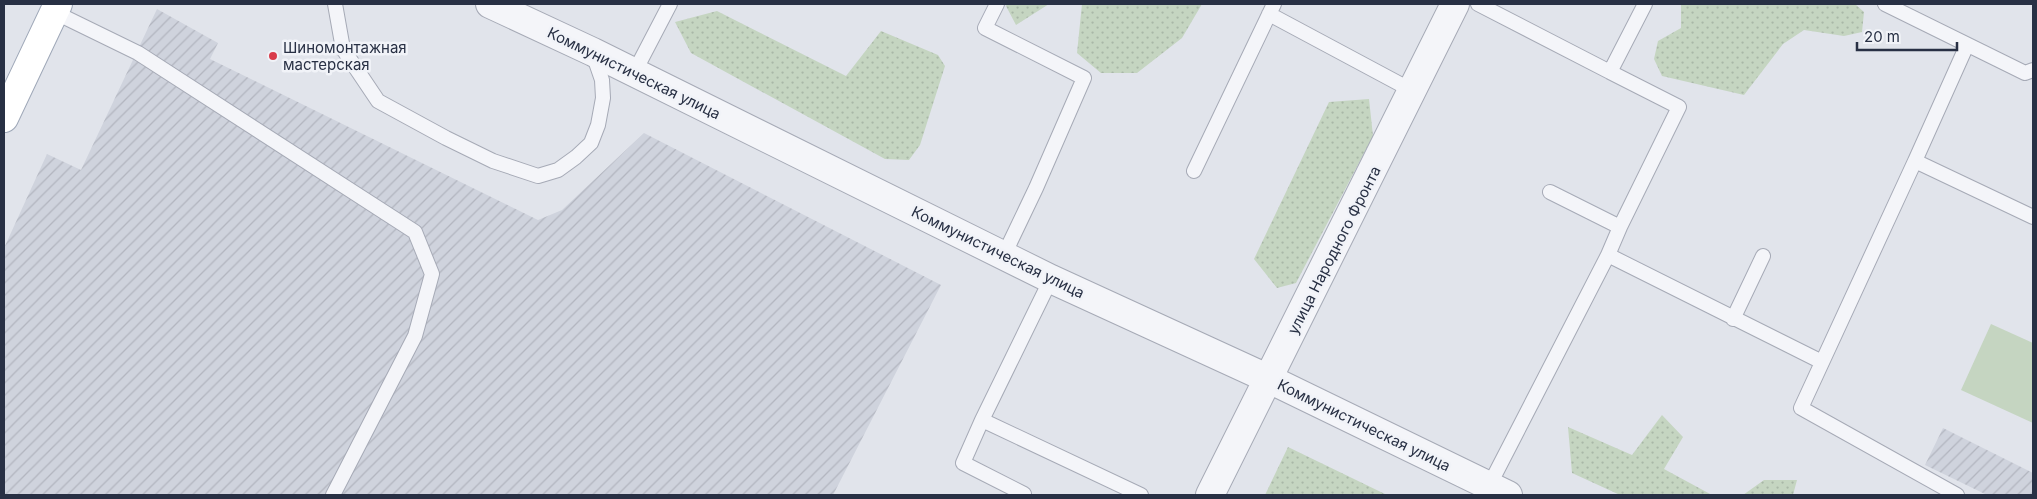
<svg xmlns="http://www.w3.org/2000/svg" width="2037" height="499" viewBox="0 0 2037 499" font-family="Inter,sans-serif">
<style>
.industrial{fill:url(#industrial-furrows)}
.grass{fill:#c5d5c1}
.park{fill:url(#park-dots)}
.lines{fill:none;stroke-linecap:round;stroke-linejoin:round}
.service-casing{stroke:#a6aab6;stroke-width:16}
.minor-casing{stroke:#a6aab6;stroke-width:30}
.primary-casing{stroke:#9fa8b8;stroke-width:30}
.service{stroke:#f4f5f9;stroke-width:14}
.minor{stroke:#f4f5f9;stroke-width:28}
.primary{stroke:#fff;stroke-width:28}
.poi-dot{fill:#d93c4b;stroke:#f1f3f8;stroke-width:2}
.labels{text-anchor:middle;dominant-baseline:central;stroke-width:5;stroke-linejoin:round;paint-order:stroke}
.poi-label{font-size:15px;fill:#283044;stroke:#f1f3f8;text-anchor:start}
.street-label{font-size:15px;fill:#283044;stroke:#f1f3f8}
</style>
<defs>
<pattern id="industrial-furrows" width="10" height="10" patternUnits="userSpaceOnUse" patternTransform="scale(1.25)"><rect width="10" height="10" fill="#cfd3dd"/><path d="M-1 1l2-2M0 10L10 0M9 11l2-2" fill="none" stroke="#b2b5bf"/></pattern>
<pattern id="park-dots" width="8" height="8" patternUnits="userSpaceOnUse" patternTransform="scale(1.25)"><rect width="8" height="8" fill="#c5d5c1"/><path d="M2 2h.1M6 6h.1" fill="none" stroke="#a9b7a7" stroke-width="1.8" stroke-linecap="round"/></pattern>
</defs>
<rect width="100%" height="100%" fill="#e1e4eb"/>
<path class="industrial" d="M157,9L218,43L210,59L538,220L562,210L644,133L941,285L833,495H4V248L47,154L81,170Z
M1943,428L2033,473V495H1987L1925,465Z"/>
<path class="grass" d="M1991,324L2033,343V423L1961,390Z"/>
<path class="park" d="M1007,4H1049L1016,25L1006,6Z
M1082,4H1202L1182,38L1137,73H1101L1077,53Z
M1681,4H1855L1864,12L1862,32L1844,36L1804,30L1783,44L1744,95L1662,76L1654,59L1658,41L1681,28Z
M717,11L846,76L881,31L938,55L945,66L920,145L909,160L885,159L691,53L675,22Z
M1369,99L1373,136L1296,283L1277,288L1254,259L1329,102Z
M1662,415L1683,437L1664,469L1712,495H1620L1572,473L1568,427L1632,455Z
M1288,447L1387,495H1265Z
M1764,480H1797L1793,495H1743Z"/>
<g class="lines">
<defs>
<path id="service" d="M335,4L343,49L378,101L446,138L493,161L538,176L558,170L576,157L591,143L598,125L603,98L602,80L593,54
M997,4L985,28L1084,78L1036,188L1004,255
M1478,4L1610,72
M1885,4L2025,73L2033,70
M54,12L138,53L415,232L432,274L415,336L333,495
M1269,14L1413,91
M1967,45L1915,161L2033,217
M634,73L670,4
M1915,161L1801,408L1957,495
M1194,171L1274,4
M1550,192L1620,227L1679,107L1610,72L1645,4
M1608,255L1620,227
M1051,279L982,420L1141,495
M1733,319L1763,256
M982,420L963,463L1024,494L1023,495
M1489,486L1608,255L1822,362"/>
<path id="minor" d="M490,4L593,52L1051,279L1269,379L1508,495
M1210,495L1455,4"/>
<path id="primary" d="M4,118L58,4"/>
</defs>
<use href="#service" class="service-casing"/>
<use href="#minor" class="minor-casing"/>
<use href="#primary" class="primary-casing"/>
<use href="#service" class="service"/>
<use href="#minor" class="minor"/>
<use href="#primary" class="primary"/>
</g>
<circle class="poi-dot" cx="273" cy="56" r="5"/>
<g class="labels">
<g class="poi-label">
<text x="283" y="47">Шиномонтажная<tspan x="283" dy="17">мастерская</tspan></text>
</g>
<g class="street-label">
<text transform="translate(634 73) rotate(26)">Коммунистическая улица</text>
<text transform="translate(1334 250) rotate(-63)">улица Народного Фронта</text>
<text transform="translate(998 252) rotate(26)">Коммунистическая улица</text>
<text transform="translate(1364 425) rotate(26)">Коммунистическая улица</text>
</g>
</g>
<rect width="2037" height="499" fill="none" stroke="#283044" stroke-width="10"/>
<path d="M1857 42v8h100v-8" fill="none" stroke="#283044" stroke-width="2.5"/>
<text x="1864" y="42" font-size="15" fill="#283044" stroke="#f1f3f8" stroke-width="4" paint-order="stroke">20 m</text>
</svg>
